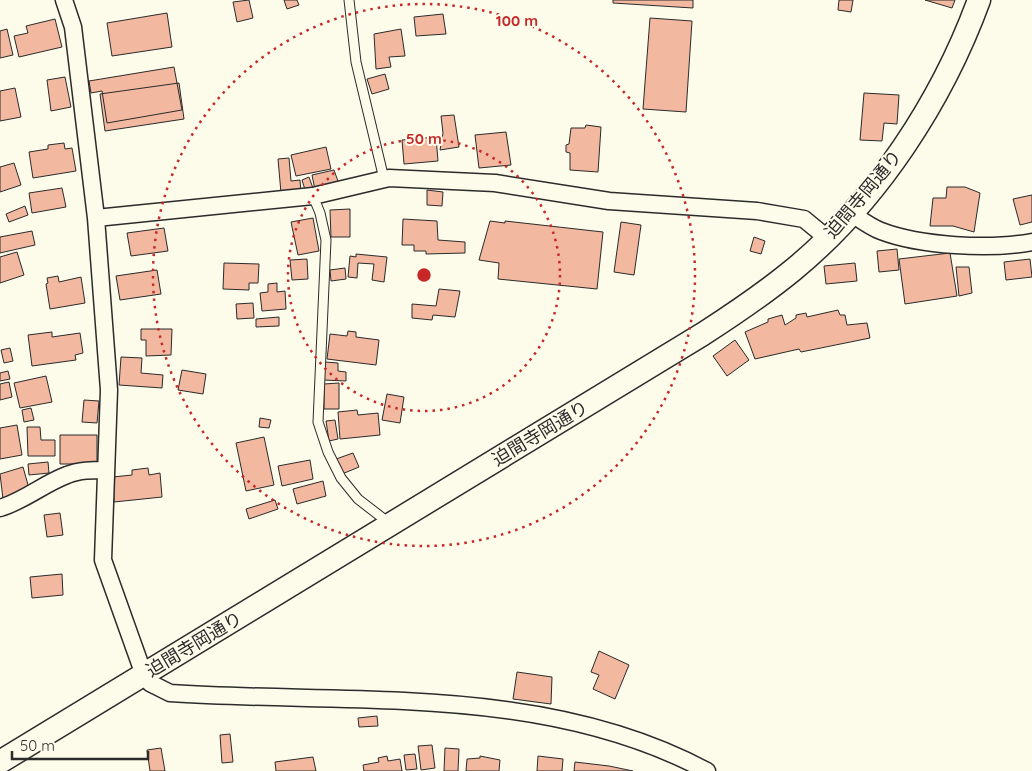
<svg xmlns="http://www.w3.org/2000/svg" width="1032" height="771" viewBox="0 0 1032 771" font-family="Quicksand,'Noto Sans JP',sans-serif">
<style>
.building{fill:#f2b8a0;stroke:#2b2b2b}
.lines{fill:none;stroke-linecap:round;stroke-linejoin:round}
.lane-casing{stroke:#2b2b2b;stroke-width:11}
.street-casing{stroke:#2b2b2b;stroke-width:19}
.secondary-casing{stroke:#2b2b2b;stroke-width:25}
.lane{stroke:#fdfbea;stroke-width:9}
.street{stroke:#fdfbea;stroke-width:16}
.secondary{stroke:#fdfbea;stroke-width:22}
.ring{fill:none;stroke:#c62828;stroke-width:2.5;stroke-dasharray:2.5 5}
.labels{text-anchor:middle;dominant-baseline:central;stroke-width:4;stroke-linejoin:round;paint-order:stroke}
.street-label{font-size:18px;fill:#2b2b2b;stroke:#fdfbea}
.centre{fill:#c62828;stroke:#fdfbea;stroke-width:2.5}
.ring-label{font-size:15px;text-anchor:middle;font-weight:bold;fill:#c62828;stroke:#fdfbea;stroke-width:4;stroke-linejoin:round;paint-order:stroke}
</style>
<rect width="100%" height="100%" fill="#fdfbea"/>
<path class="building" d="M249,0L253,18L237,22L233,2Z
M284,0H297L299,5L287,9Z
M613,0H693V8L613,3Z
M839,0H853L851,12L838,10Z
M925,0H955L952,8Z
M167,13L172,47L112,56L107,23Z
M443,14L446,34L416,36L414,17Z
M650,18L692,21L686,112L643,109Z
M55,19L62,47L19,57L14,36L28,33L26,26Z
M7,29L13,55L0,58V31Z
M401,29L405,56L389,57L391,67L376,69L374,34Z
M174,67L182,110L107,123L102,91L91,93L89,81Z
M385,74L389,89L372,94L367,79Z
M65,77L71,107L51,111L47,80Z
M179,83L184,119L105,131L100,94Z
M15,88L21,117L0,121V91Z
M864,93L899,95L897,124L884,123L882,141L860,140Z
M454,115L459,147L440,150L443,133L441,116Z
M586,125L601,127L598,172L570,170V153L566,152V145L569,144L571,128H585Z
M506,132L511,165L479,168L475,135Z
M436,137L438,161L404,164L402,140Z
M64,143L65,149L72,148L76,171L33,178L29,152L48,149V145Z
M326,147L331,169L296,176L291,155Z
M289,158L291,181L300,180L301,192L281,193L278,159Z
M14,163L21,185L0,192V167Z
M334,170L339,184L315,190L312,175Z
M309,177L314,191L306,193L302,180Z
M947,187H965L980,193L974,232L953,226H930L933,198H946Z
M62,188L66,207L32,213L29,193Z
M427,190L443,192L442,206L427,205Z
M1032,195V222L1020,225L1013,199Z
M25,206L28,215L9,222L6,214Z
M350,209V237H331L330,210Z
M313,218L319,251L298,255L291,222Z
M403,219L437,221L438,240L465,242V253L426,254V251H414V245H402Z
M490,221L505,223V221L603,232L597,289L498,279L499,263L479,260Z
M621,222L641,225L634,275L614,272Z
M164,228L168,251L131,256L127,233Z
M32,231L35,245L0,253V237Z
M754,237L765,241L761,254L750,251Z
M897,249L899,270L879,272L877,251Z
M17,252L24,275L0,283V257Z
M950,253L957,296L905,304L899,259Z
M356,254L387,257L384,282L372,280L374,264L358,263L357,278L348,277L350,256L356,257Z
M307,259L308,279L292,280L290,260Z
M1030,259L1032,277L1006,280L1004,262Z
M224,263L259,264L258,283H249V290L223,289Z
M855,263L857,281L826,284L824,266Z
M956,267H969L972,293L959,296Z
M345,268L346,279L331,281L330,270Z
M157,270L161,294L120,300L116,276Z
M58,276L59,282L81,277L85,303L50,309L46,284L48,283L47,278Z
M277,283V292L285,291L286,309L262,311L260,293L268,292V284Z
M439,289L460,291L455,317L433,315L432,320L412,318V304L436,306Z
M253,303L254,318L237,319L236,304Z
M838,310L840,315H845L847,325L867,323L870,338L801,352L799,349L755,359L745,332L768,322V319L782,315L785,325L796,318V315L806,313L807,317Z
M279,317V326L256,327V319Z
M141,329H172L171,355L146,356V340H141Z
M348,331L356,332V337L379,340L376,365L327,359L330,334L347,336Z
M52,332V337L80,333L83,353L75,355L76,360L32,366L28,335Z
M735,340L749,360L727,376L713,356Z
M10,348L13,361L4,363L1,350Z
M121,357L142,358L141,373L163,375L162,388L119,385Z
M325,362L338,363V371L346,372V381L323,380Z
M182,370L206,374L203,394L178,390Z
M8,371L10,379L0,381V373Z
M46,376L52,402L20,408L14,383Z
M9,382L12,397L0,400V384Z
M339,383V409H324V384Z
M387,394L404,397L400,423L382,420Z
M84,400L99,401L97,423L82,422Z
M31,408L34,420L24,422L22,410Z
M357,410L358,415L378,413L380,435L340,439L338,412Z
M260,418L271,420L269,428L259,427Z
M335,420L338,439L329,441L326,421Z
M17,425L22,455L0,459V428Z
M27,427H40L41,440H55V456H28Z
M60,435H97V464H60Z
M264,437L274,485L246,491L236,443Z
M353,453L359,467L342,474L336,459Z
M310,460L313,479L282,486L278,466Z
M48,462L49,473L29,475L28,464Z
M23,467L30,492L3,499L0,474Z
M148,468L149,475L160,473L162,497L114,502L113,477L132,475V470Z
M323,481L326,496L297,504L293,489Z
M275,500L278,509L249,519L246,509Z
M60,513L63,535L47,537L44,515Z
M62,574L63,595L32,598L30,577Z
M599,651L629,665L615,699L593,689L599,675L591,672Z
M517,672L552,677L551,704L513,699Z
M377,716L378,726L359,727L358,718Z
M230,734L233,762L222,763L220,735Z
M432,745L435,768L421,770L418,746Z
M161,748L165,771H150L147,750Z
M445,748L459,749L458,771H444Z
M415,754L417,769L406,770L404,755Z
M387,756L388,761L400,759L402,771H364L363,765L379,762L378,758Z
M480,756L500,760L499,771H466L467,759L480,758Z
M538,756L563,759L562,771H537Z
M313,757L316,771H276L275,762Z
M575,762L609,766L633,771H574Z"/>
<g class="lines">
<defs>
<path id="lane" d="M349,0L356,62L384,179
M313,196L320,213L326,240L318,422L328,452L341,478L358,499L389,523"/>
<path id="street" d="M64,0L73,27L96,218
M851,213C860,219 870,227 881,231C920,246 990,250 1032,242
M0,508C24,501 43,484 67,475C79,470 93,470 106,470
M707,771C543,683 349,705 170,693L150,683L144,675L103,560L109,390L96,218L313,196L389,178L495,183L609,201L757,211L804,219L827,238"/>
<path id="secondary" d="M0,762L703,334C734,314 765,293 793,270C877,201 942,101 979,0"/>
</defs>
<use href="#lane" class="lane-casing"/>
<use href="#street" class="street-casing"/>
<use href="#secondary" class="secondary-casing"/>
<use href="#lane" class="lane"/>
<use href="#street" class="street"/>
<use href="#secondary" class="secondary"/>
</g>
<g class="ring">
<circle cx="424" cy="275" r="136"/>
<circle cx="424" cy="275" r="271"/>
</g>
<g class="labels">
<g class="street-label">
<text transform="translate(863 194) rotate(-50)">迫間寺岡通り</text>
<text transform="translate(540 433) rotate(-31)">迫間寺岡通り</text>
<text transform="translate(194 644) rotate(-31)">迫間寺岡通り</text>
</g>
</g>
<circle cx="424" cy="275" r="8" class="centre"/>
<g class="ring-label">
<text x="517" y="26">100 m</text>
<text x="424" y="144">50 m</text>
</g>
<path d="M12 751v8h136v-8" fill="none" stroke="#2b2b2b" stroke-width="2.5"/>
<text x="20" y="751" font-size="15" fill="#2b2b2b" stroke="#fdfbea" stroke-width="4" paint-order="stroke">50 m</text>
</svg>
